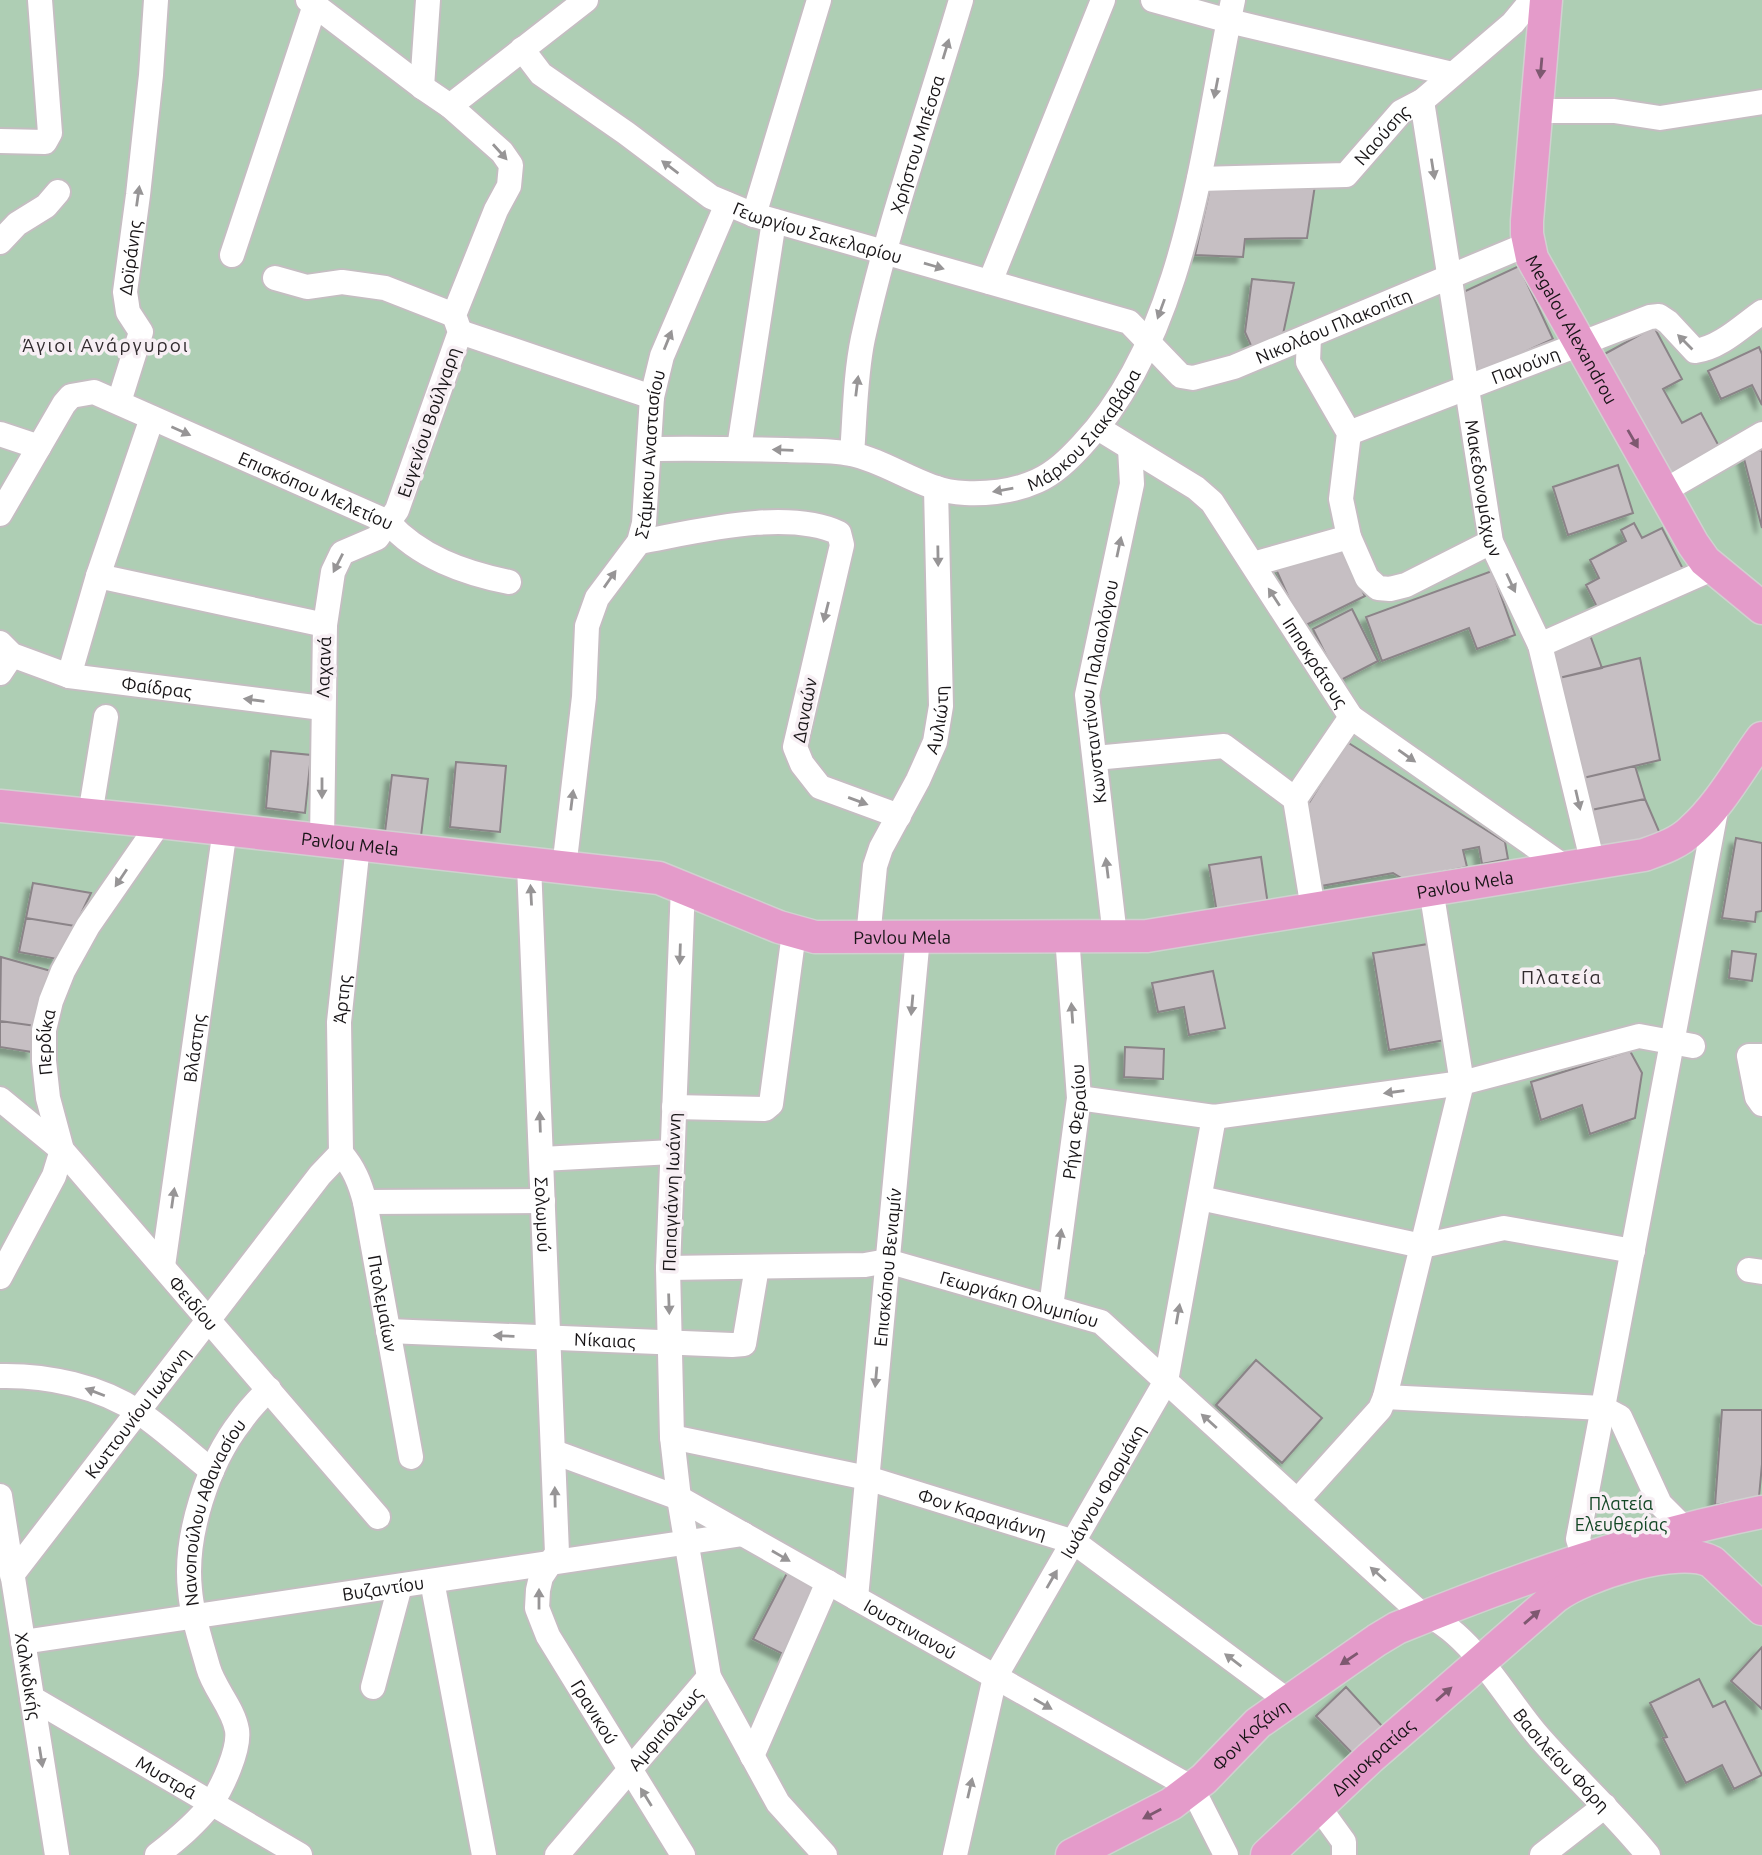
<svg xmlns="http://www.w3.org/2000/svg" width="1762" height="1855" viewBox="0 0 1762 1855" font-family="Ubuntu,sans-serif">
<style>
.green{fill:#aeceb4}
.building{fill:#c6bfc3;stroke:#8b8488;stroke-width:2;filter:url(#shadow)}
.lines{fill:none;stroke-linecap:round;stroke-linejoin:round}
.minor-casing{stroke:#c5bec2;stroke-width:28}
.major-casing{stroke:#d1d0d0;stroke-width:35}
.minor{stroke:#fff;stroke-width:24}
.major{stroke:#e49bca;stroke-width:32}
.oneway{fill:#979596}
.oneway2{fill:#7e5870}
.labels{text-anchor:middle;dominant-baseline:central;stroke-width:7;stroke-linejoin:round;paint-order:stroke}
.street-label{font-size:18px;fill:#171416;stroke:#f7eff4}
.park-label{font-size:18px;fill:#134725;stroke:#f7eff4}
.neighbourhood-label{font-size:19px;letter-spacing:2px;fill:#312b2e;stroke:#f7eff4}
</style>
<defs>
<filter id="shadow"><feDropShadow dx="-6" dy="6" stdDeviation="2" flood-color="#0004"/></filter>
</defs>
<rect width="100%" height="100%" fill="#f7eff4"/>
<path class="green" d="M0,0H1762V1855H0Z"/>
<path class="building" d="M1315,185L1307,238L1245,239L1243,257L1195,255L1210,188Z
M1519,266L1553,339L1478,373L1459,294Z
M1252,279L1294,283L1282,339L1253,350L1245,332Z
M1654,327L1682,379L1663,389L1682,423L1701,413L1721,450L1666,480L1599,357Z
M1759,347L1762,354V405L1752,385L1721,399L1708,371Z
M1762,450V528L1743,455Z
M1618,465L1633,513L1568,535L1553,487Z
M1634,523L1642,538L1662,528L1684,571L1601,615L1586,585L1599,578L1590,560L1626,541L1621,530Z
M1339,547L1365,596L1302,627L1275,567Z
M1492,571L1515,635L1477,649L1469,628L1382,661L1366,617Z
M1352,609L1378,661L1339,681L1313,629Z
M1590,635L1602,668L1559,678L1553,650Z
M1640,658L1660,760L1583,778L1559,678Z
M1347,742L1505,842L1508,859L1482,864L1479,847L1463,850L1467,867L1403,879L1393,873L1321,886L1307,806Z
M271,751L311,755L305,813L266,808Z
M456,762L506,766L500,832L450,827Z
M1635,766L1645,799L1591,810L1583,778Z
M392,775L428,779L421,836L385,832Z
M1645,799L1661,836L1600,848L1591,810Z
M1736,838L1762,843V911L1756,912L1755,922L1722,918Z
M1261,857L1268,905L1217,913L1209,865Z
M33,883L91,893L75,926L26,918Z
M26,918L75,926L57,959L19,952Z
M1428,944L1445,1040L1389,1050L1373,953Z
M1732,951L1756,954L1752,981L1729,978Z
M1,957L51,971L36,1026L0,1021Z
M1213,971L1225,1028L1189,1035L1184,1007L1158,1012L1152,983Z
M0,1021L36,1026L32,1052L0,1047Z
M1125,1047L1164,1049L1163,1079L1124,1077Z
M1630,1051L1642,1073L1635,1118L1590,1134L1582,1105L1541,1120L1531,1082Z
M1256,1360L1322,1418L1282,1463L1216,1405Z
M1722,1410H1762V1464L1759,1497L1715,1505Z
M787,1573L820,1591L787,1656L753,1639Z
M1762,1647V1709L1731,1681Z
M1699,1679L1713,1707L1725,1701L1762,1775L1734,1789L1722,1765L1686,1783L1663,1738L1667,1737L1650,1703Z
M1346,1687L1383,1727L1354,1755L1316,1716Z"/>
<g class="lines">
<defs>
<g id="minor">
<path d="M308,0L422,87L450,106L502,152L511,165L509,186L496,210L454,315L460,332L397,510L377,538L342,553L333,572L325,625L322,841"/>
<path d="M1153,0L1229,21L1452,74"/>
<path id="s1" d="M522,49L541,74L626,133L711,197L754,215L1129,322L1181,376L1193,378L1234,367L1528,244"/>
<path d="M422,87L428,0"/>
<path id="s2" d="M1422,101L1491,542L1540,645L1593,864"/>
<path d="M450,106L586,0"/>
<path d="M1537,111H1614L1660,118L1762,102"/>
<path d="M0,141L45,142L50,133L40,0"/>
<path id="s3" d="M1199,179L1346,175L1401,112L1422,101L1513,23L1532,0"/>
<path d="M754,215L819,0"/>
<path d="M0,242L17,224L46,206L58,192"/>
<path d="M232,255L315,5"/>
<path d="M275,278L307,287L342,282L385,288L454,315"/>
<path d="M990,282L1103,0"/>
<path d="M460,332L652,397"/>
<path d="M1309,336L1308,362L1349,433L1341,499L1349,537L1367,578L1378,588L1390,589L1406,585L1491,542"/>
<path id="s4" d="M119,402L141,332L128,312L125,292L138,195L151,75L156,0"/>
<path id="s5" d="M1098,428L1196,488L1212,502L1351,717L1566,868"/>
<path id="s6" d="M1349,433L1650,317L1659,316L1668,322L1695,351C1720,348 1742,326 1762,312"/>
<path d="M0,434L39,447"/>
<path d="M739,448L774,221"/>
<path id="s7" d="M650,449C696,448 741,449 787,450C808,451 830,450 851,454C890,462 924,492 965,493C989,494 1015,491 1037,481C1055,473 1069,459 1082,445C1187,334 1203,143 1233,0"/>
<path id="s8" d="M852,454C855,416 855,376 863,338C888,224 928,112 961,0"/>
<path d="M1664,491L1762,434"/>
<path id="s9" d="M0,514L64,404L71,396L94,392L388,522C419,557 464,573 509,582"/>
<path d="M639,542C695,532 786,508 839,533L842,545L795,747L802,764L820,787L899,816"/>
<path d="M1253,564L1349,537"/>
<path d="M98,576L325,625"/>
<path id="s10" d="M0,643L12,655L69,676L322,708"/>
<path d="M1540,645L1714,568"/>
<path d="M0,673L12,655"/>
<path d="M69,676L98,576L152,418"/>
<path d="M1095,758L1224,746L1295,799"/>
<path d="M90,815L106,717"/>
<path id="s11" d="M529,865L557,1553L541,1577L538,1590L537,1608L548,1636L683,1855"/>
<path id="s12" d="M564,868L584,697L587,626L597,598L639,542L644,523L652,397L662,356L727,204"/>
<path d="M683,886L668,1268L672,1437L679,1498L709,1677L778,1803L825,1855"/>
<path d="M1313,909L1295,799L1351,717"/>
<path id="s13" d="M1115,936L1087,695L1132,484L1130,448"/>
<path id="s14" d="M868,938L875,866L881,848L918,780L935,742L941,706L936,488"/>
<path d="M1762,1056H1749L1757,1097L1762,1104"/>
<path d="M1079,1098L1214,1117L1462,1083L1639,1036L1693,1046"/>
<path id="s15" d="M0,1099L62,1150L378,1517"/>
<path d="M674,1107L765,1109L771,1104L794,933"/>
<path id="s16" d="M341,1153C354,1168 360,1183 365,1202L411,1457"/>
<path id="s17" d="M341,1153L339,1022L358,845"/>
<path d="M542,1159L672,1152"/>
<path d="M1200,1198L1422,1246L1504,1228L1633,1251"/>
<path d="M365,1202L543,1201"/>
<path id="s18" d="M163,1266L225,829"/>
<path id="s19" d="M668,1268L865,1265L887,1261L1101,1322L1418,1611C1471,1630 1503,1696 1539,1737C1574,1777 1614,1813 1648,1855"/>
<path d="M1749,1270L1762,1272"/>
<path id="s20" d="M0,1277L54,1176L62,1150L48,1098L44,1061V1030L51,1001L63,971L88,926L160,822"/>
<path id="s21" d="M1051,1307L1079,1098L1067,936"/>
<path id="s22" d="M388,1331L732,1345L744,1344L757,1267"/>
<path d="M0,1376C47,1375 100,1386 140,1413C165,1430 188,1452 212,1471"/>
<path d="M1385,1397L1603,1408L1620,1417L1660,1504L1685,1529"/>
<path id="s23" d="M672,1437L867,1478L1074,1542L1288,1701"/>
<path id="s24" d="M554,1452L679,1498L1192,1788L1226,1855"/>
<path id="s25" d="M0,1496L57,1855"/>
<path d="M1297,1501L1380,1409L1385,1397L1462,1083L1431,889"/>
<path d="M1584,1558L1578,1539L1718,800"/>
<path id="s26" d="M12,1575L320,1175L341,1153"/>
<path d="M432,1581L484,1855"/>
<path id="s27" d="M856,1598L918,937"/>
<path id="s28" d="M23,1642L743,1534"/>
<path d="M373,1687L400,1586"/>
<path id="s29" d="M32,1698L300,1855"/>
<path d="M752,1756L828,1582"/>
<path d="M1318,1806L1344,1842V1855"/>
<path id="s30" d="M157,1855C176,1840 197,1823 211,1804C222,1787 240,1750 237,1730C233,1707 214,1689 208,1667C201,1642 192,1616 190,1590C184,1536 208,1463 241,1421C249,1409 259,1399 269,1389"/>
<path id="s31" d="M557,1855L709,1677"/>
<path id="s32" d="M955,1855L995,1677L1166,1381L1214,1117"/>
<path d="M1542,1855L1605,1806"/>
</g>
<g id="major">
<path id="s33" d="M1546,0L1527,221V234L1532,258L1693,544L1705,561L1762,608"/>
<path id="s34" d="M0,806L160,822L659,878L779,927L815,937L1147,936L1644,855C1661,849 1679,843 1692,830C1720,805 1740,768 1762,738"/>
<path id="s35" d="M1072,1855L1171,1804L1204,1779L1258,1723L1377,1640L1397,1628C1515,1580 1637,1537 1762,1512"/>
<path id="s36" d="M1267,1855L1370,1758L1555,1597C1584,1575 1679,1544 1712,1562L1762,1609"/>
</g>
</defs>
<use href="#minor" class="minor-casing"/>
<use href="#major" class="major-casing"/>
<use href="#minor" class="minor"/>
<use href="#major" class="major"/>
</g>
<defs><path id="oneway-solid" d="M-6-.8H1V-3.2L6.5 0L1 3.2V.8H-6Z" transform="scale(1.75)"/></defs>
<g class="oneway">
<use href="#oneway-solid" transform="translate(946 49) rotate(-73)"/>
<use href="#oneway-solid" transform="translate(1216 88) rotate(101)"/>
<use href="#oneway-solid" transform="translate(500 152) rotate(48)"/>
<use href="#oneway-solid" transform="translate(670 167) rotate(-143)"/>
<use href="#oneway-solid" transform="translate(1433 169) rotate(81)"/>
<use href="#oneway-solid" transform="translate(138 196) rotate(-82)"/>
<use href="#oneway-solid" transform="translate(934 266) rotate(16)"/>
<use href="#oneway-solid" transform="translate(1161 309) rotate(110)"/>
<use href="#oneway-solid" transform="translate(668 340) rotate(-68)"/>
<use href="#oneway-solid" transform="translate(1685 342) rotate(-135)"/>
<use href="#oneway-solid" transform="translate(857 386) rotate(-83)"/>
<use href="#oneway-solid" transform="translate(181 431) rotate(24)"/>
<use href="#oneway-solid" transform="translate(783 450) rotate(-178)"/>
<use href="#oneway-solid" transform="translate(1003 490) rotate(170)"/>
<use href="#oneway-solid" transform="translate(1119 547) rotate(-78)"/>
<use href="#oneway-solid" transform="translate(938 556) rotate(89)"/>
<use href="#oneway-solid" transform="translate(338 563) rotate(117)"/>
<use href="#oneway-solid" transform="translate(610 579) rotate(-55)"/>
<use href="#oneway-solid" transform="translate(1511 583) rotate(65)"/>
<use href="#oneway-solid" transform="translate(1274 597) rotate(-123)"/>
<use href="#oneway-solid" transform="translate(826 612) rotate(104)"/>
<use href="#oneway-solid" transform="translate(254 700) rotate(-173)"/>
<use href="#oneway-solid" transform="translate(1407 756) rotate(35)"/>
<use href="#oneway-solid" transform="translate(322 788) rotate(90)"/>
<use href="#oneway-solid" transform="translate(572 800) rotate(-83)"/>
<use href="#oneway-solid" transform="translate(1578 800) rotate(77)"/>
<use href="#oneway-solid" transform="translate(858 801) rotate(20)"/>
<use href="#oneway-solid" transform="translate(1107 868) rotate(-97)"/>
<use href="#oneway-solid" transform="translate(121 878) rotate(124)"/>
<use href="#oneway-solid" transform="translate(531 895) rotate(-93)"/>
<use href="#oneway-solid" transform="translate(680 954) rotate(92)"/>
<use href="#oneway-solid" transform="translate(912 1005) rotate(95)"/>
<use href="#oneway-solid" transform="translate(1072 1013) rotate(-94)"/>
<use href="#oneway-solid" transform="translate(1394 1092) rotate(172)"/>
<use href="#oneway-solid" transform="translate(540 1122) rotate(-92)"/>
<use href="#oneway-solid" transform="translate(173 1198) rotate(-82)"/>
<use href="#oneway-solid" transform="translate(1060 1239) rotate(-82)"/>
<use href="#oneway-solid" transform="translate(669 1304) rotate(88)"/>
<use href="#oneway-solid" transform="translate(1178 1314) rotate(-80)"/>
<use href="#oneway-solid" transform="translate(504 1336) rotate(-178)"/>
<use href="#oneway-solid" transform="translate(876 1377) rotate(95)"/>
<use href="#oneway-solid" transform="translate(95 1392) rotate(-159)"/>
<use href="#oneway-solid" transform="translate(1209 1421) rotate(-138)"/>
<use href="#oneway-solid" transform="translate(555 1497) rotate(-91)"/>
<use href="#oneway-solid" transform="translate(781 1556) rotate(30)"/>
<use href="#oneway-solid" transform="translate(1378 1574) rotate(-138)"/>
<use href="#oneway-solid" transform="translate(1052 1579) rotate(-60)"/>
<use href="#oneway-solid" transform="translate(539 1599) rotate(-90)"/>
<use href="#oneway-solid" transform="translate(1233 1660) rotate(-143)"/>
<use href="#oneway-solid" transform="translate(1043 1704) rotate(30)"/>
<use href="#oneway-solid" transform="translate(41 1757) rotate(81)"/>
<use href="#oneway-solid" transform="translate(970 1788) rotate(-77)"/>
<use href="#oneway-solid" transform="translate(646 1797) rotate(-122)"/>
</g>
<g class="oneway2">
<use href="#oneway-solid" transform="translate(1541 68) rotate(95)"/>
<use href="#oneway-solid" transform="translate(1633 439) rotate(60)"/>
<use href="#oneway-solid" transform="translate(1532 1617) rotate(-41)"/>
<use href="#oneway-solid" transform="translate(1349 1659) rotate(146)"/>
<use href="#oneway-solid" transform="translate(1444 1694) rotate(-41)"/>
<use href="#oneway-solid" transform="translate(1152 1814) rotate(152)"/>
</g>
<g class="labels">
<g class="street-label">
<text stroke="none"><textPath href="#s3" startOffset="201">Ναούσης</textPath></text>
<text stroke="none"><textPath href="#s8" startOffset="318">Χρήστου Μπέσσα</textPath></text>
<text stroke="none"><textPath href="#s1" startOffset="354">Γεωργίου Σακελαρίου</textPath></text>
<text stroke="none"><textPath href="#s4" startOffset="152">Δοϊράνης</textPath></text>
<text stroke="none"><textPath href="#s1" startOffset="915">Νικολάου Πλακοπίτη</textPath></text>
<text stroke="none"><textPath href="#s33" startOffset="341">Megalou Alexandrou</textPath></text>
<text stroke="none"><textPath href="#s6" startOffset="189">Παγούνη</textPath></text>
<text transform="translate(428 422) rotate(-71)">Ευγενίου Βούλγαρη</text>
<text stroke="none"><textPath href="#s7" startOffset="466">Μάρκου Σιακαβάρα</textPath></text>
<text stroke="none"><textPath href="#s12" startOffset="432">Στάμκου Αναστασίου</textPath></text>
<text stroke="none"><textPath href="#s2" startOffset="392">Μακεδονομάχων</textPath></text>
<text stroke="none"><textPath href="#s9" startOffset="404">Επισκόπου Μελετίου</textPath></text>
<text stroke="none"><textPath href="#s5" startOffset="327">Ιπποκράτους</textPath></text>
<text transform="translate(323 667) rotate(-88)">Λαχανά</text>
<text stroke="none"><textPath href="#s10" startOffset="166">Φαίδρας</textPath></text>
<text stroke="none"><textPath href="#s13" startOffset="247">Κωνσταντίνου Παλαιολόγου</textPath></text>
<text transform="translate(804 710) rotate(-79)">Δαναών</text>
<text stroke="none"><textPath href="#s14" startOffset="233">Αυλιώτη</textPath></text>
<text stroke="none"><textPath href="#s34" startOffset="352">Pavlou Mela</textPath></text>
<text stroke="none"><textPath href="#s34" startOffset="1484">Pavlou Mela</textPath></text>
<text stroke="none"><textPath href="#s34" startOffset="917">Pavlou Mela</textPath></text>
<text stroke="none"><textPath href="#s17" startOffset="154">Άρτης</textPath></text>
<text stroke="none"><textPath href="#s20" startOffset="252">Περδίκα</textPath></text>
<text stroke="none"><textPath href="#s18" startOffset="220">Βλάστης</textPath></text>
<text stroke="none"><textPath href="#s21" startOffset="187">Ρήγα Φεραίου</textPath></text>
<text transform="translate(671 1192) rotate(-88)">Παπαγιάννη Ιωάννη</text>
<text stroke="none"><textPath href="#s11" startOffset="350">Σολωμού</textPath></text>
<text stroke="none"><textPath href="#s27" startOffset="332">Επισκόπου Βενιαμίν</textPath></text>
<text stroke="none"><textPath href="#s19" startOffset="357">Γεωργάκη Ολυμπίου</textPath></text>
<text stroke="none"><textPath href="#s15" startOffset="282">Φειδίου</textPath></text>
<text stroke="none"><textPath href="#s16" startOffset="158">Πτολεμαίων</textPath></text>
<text stroke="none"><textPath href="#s22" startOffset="217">Νίκαιας</textPath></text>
<text stroke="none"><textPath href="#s26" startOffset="205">Κωττουνίου Ιωάννη</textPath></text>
<text stroke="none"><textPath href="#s32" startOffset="397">Ιωάννου Φαρμάκη</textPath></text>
<text stroke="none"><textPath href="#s23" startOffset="320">Φον Καραγιάννη</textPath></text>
<text stroke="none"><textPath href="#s30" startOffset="385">Νανοπούλου Αθανασίου</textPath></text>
<text stroke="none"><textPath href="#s28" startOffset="364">Βυζαντίου</textPath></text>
<text stroke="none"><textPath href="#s24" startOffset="399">Ιουστινιανού</textPath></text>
<text stroke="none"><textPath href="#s25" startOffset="182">Χαλκιδικής</textPath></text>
<text stroke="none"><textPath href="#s11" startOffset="868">Γρανικού</textPath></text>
<text stroke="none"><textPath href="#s31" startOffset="166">Αμφιπόλεως</textPath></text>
<text stroke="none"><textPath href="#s35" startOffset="217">Φον Κοζάνη</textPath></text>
<text stroke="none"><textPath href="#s36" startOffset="144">Δημοκρατίας</textPath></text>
<text stroke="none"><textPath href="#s19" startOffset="1080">Βασιλείου Φόρη</textPath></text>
<text stroke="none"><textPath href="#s29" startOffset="156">Μυστρά</textPath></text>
</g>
<g class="park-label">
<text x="1621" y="1503">Πλατεία<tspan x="1621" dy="21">Ελευθερίας</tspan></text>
</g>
<g class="neighbourhood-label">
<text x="106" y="345">Άγιοι Ανάργυροι</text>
<text x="1562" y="977">Πλατεία</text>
</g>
</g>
</svg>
